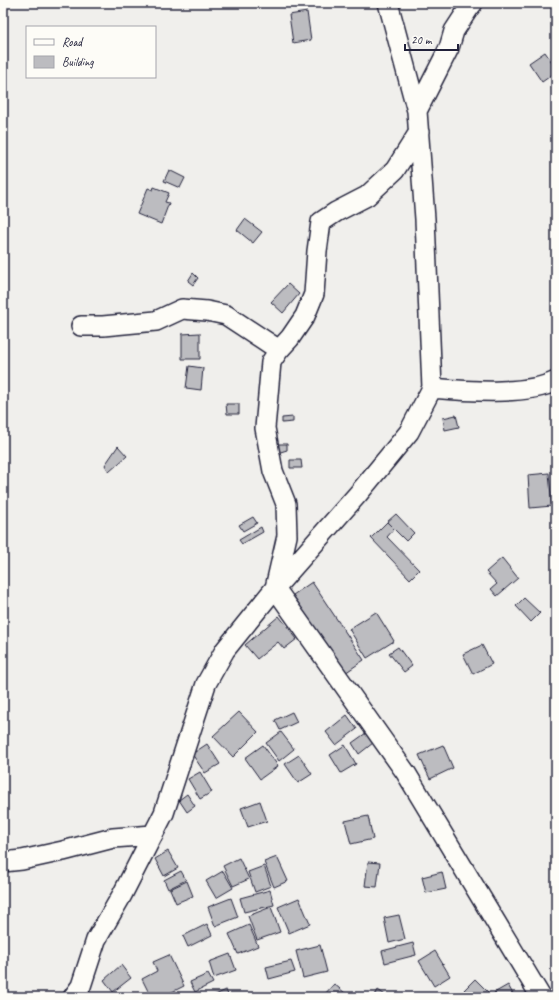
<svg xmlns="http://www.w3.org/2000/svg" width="559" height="1000" viewBox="0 0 559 1000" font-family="Caveat,sans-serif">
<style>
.building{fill:#bcbcc0;stroke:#22223b}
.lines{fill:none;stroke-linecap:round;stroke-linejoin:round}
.minor-casing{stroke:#22223b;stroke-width:22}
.minor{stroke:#fdfcf7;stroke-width:19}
</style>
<rect width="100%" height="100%" fill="#f0efec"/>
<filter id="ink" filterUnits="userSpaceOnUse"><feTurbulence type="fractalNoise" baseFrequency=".025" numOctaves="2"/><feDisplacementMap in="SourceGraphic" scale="8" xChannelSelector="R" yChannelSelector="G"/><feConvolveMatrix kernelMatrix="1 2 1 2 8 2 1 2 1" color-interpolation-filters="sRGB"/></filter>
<g filter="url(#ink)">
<path class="building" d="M307,12L311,40L293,43L289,15Z
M545,52L556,68V72L542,82L529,63Z
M169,170L185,178L180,188L164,181Z
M154,187L169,193L165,202L169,203L161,224L137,214L148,188L153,190Z
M245,219L262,232L253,243L237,230Z
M193,273L198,278L193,285L188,281Z
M288,284L299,294L283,313L271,302Z
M200,333V359H182V334Z
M189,366L203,368L201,390L186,388Z
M555,396H556V424L554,423Z
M226,404H239V414H227Z
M456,415L459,427L445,430L443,418Z
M293,417V422L282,423V418Z
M273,444H287V450L274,454Z
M118,446L127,456L109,472L105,465Z
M290,460H301L302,468H290Z
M549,473L552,506L530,508L528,475Z
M396,514L414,533L406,541L387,522Z
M253,517L257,523L243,531L239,525Z
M387,522L394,529L387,537L419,570L410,579L371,538Z
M261,527L263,532L242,544L239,540Z
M502,558L518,578L497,596L491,589L497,584L486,572Z
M312,582L364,660L345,673L293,595Z
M524,598L540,613L531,622L516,606Z
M376,612L394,641L367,658L349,629Z
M279,616L297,639L284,649L278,642L257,659L245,645Z
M482,645L492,664L473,674L463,654Z
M398,647L412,666L404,672L389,653Z
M239,712L258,732L233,757L213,736Z
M292,712L297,722L280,730L275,720Z
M347,715L357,729L336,745L326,732Z
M281,732L294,749L279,761L266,743Z
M366,733L373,743L359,754L352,743Z
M207,744L220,764L205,773L192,754Z
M263,745L278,766L260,779L245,758Z
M345,745L356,764L341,773L330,755Z
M443,745L453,768L430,779L419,755Z
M299,755L312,774L298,783L285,764Z
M200,772L212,792L200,799L188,779Z
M187,794L195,806L187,812L179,800Z
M260,801L267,821L248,827L241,808Z
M368,816L373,839L351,844L345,821Z
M168,851L178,868L164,876L155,859Z
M277,857L288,881L274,887L264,862Z
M239,858L249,879L233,886L223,866Z
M368,862L380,863L377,887L365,886Z
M264,866L271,886L255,892L248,872Z
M181,871L186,880L168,889L164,880Z
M223,871L233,888L216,898L206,881Z
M442,872L446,889L426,893L422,877Z
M187,881L193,896L176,903L170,889Z
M270,890L274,905L244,912L240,898Z
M231,898L238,917L215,926L208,907Z
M299,898L310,924L289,933L278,907Z
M271,907L280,932L257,940L248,916Z
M556,914V923L553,915Z
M399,915L405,939L389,943L384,918Z
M207,924L212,935L188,947L183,936Z
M249,925L258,946L238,954L229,934Z
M413,943L416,955L385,963L382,951Z
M320,945L327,972L303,978L296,951Z
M435,951L450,976L434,986L419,961Z
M230,954L236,970L214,978L209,962Z
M169,955L184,986L162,997H151L142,979L157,971L153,962Z
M291,961L295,972L269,979L266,967Z
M121,965L131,978L113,992L104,980Z
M208,974L213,983L195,992L190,982Z
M475,979L490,994L488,997H472L464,990Z
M334,984L350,997L323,996Z
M508,985L514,996L496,997L494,993Z
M226,990L229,997H211Z
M378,990L388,997H374Z"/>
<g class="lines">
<defs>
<path id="minor" d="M417,111L449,48L454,31L469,8L473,3
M419,132L395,170L367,196L336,212L321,222L317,251L314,294L305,316L290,338L279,350L271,362L265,428L273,471L286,504L287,536L275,588L406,773L541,997
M81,326H103L156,321L182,309L207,311L226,315L279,350
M432,388C465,391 526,396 556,381
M3,862L22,860L63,851L113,838L153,835
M73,997L81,986L96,940L122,895L164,813L206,684L225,650L275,588L358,494L409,432L432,388L425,219L417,111L388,3"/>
</defs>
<use href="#minor" class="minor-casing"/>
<use href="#minor" class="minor"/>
</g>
</g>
<rect width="559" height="1000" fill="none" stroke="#fdfcf7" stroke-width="16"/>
<rect x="8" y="8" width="543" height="984" fill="none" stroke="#22223b" stroke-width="1.5" filter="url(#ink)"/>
<rect x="26" y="26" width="130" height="52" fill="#fdfcf7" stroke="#a5a5ac"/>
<rect x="34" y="39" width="20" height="6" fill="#fdfcf7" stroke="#a5a5ac"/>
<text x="62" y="46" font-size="12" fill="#22223b">Road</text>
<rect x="34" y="56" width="20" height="12" fill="#bcbcc0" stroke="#a5a5ac"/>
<text x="62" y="66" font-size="12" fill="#22223b">Building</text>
<path d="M405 44v6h53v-6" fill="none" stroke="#22223b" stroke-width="2"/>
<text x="411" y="44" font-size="12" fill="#22223b" stroke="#fdfcf7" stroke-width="3" paint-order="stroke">20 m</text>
</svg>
